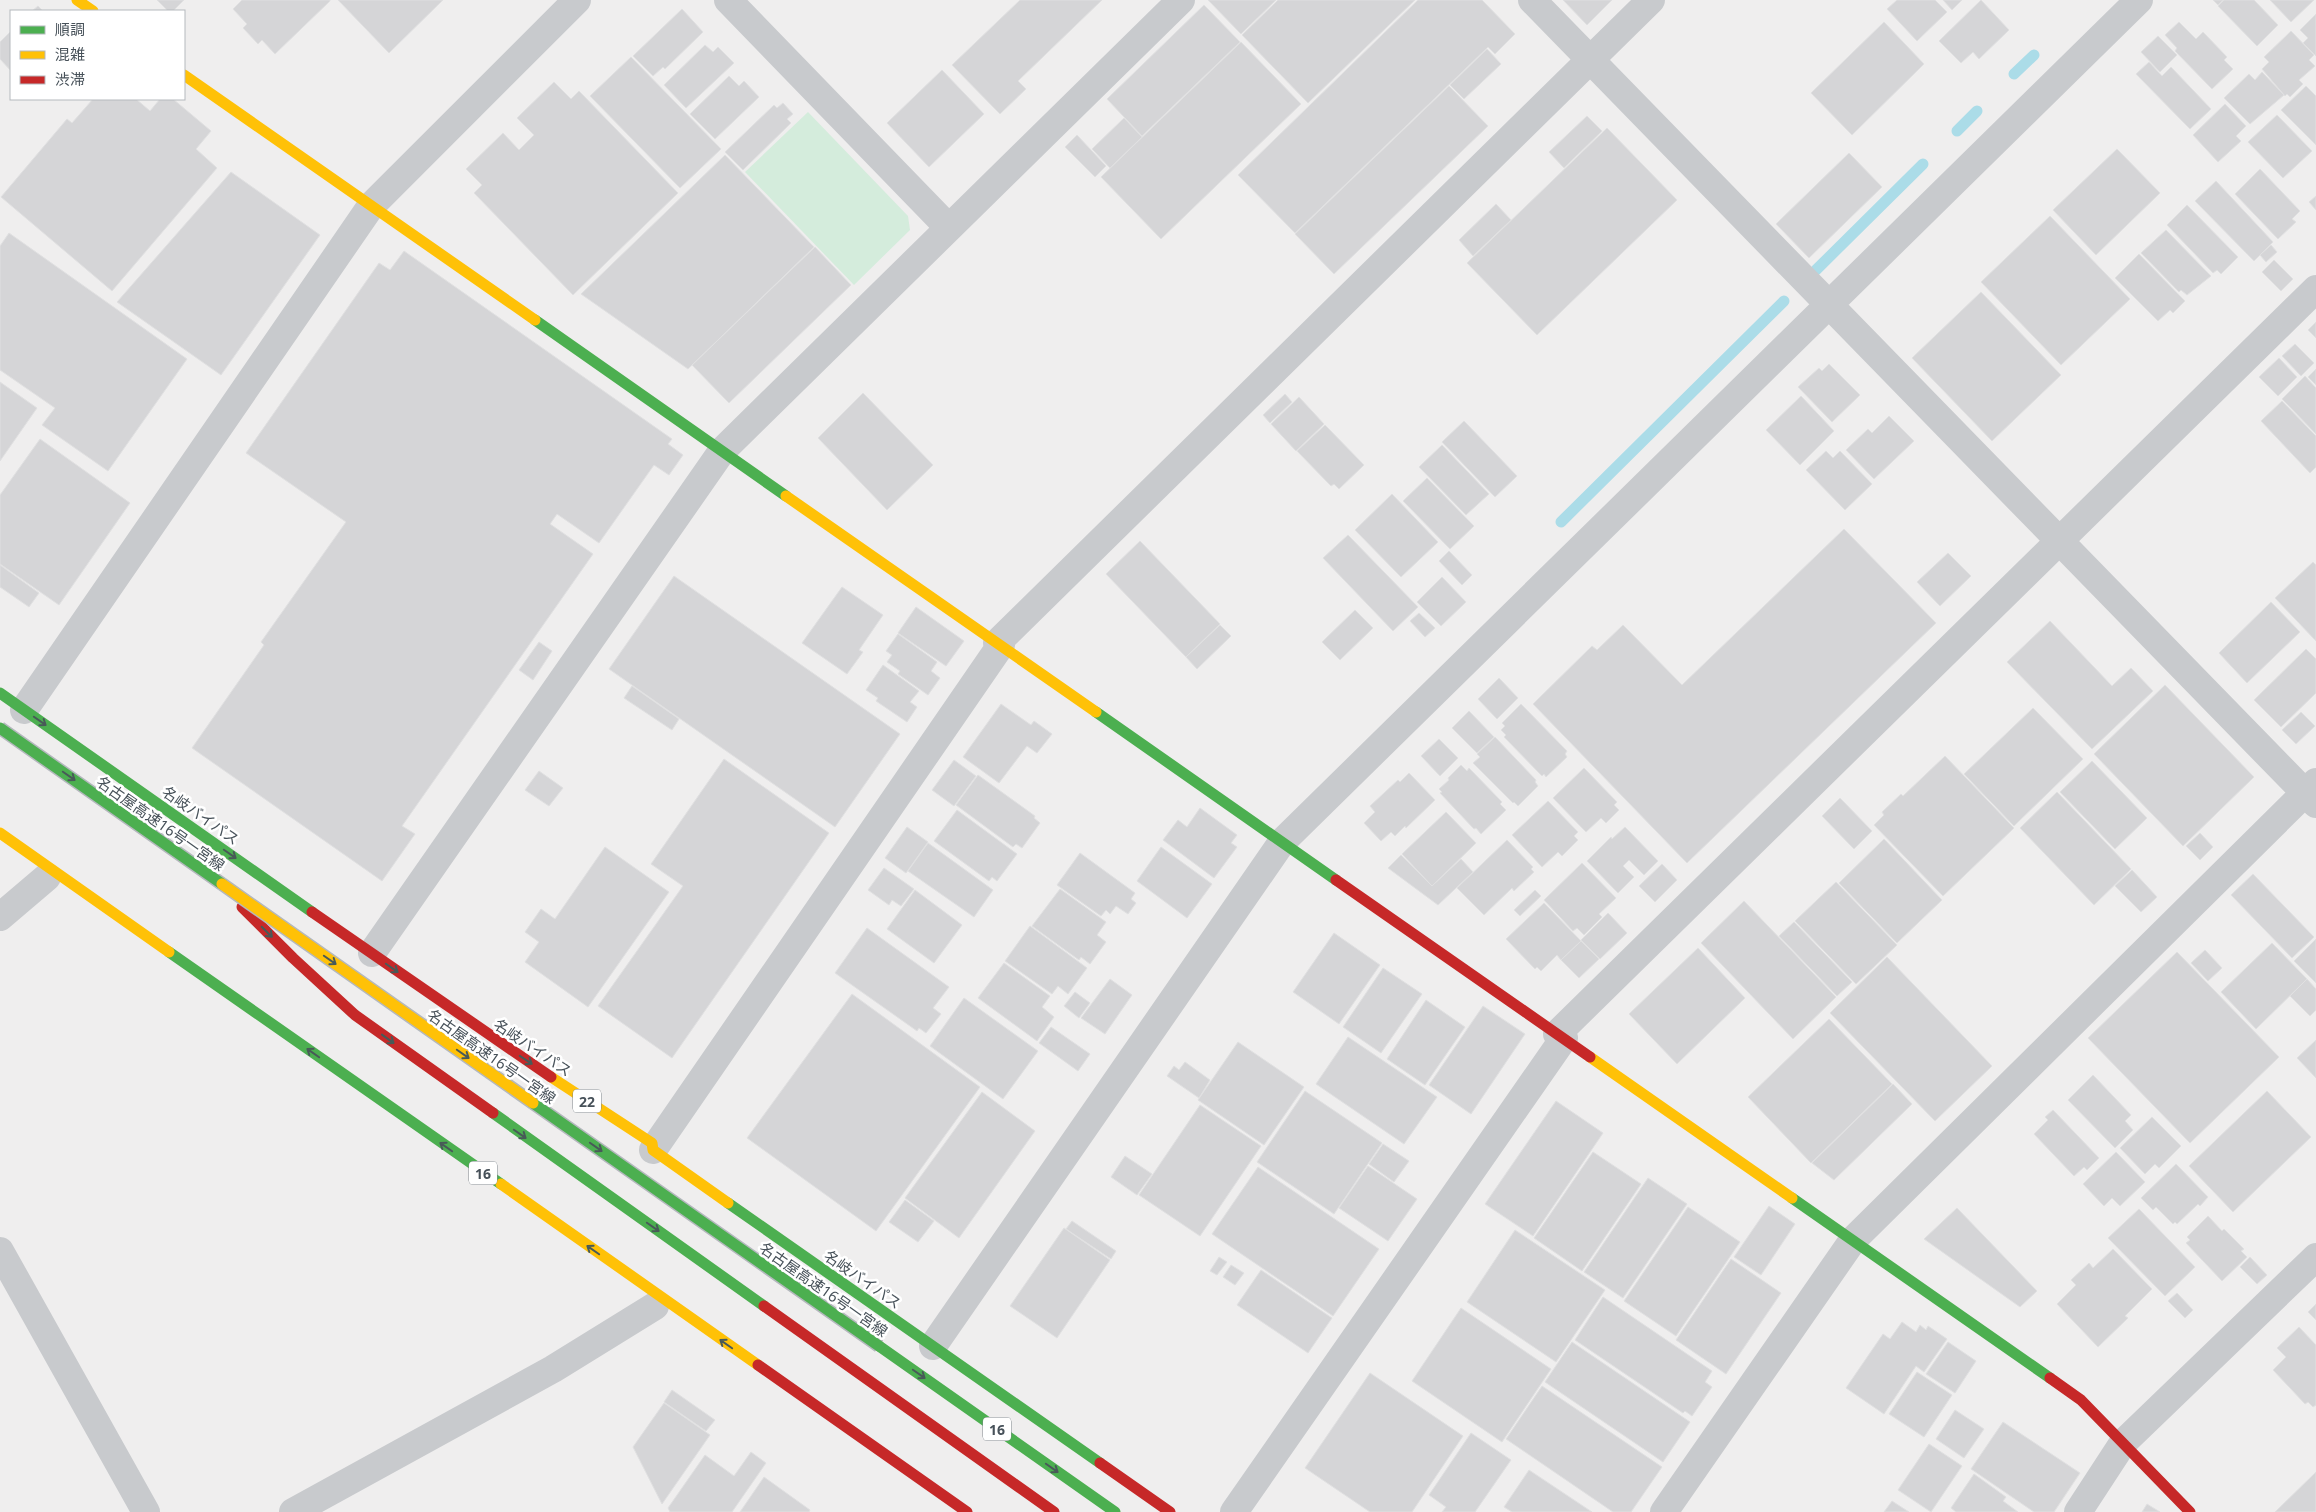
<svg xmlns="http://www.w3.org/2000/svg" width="2316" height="1512" viewBox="0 0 2316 1512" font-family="'Noto Sans','Noto Sans JP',sans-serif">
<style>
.green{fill:#d4ecdc}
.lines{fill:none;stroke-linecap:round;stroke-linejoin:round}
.stream{stroke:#abdce8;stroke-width:11}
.building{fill:#d5d5d7;stroke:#e0e0e1}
.street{stroke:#c8cacd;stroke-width:28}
.fast{stroke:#4caf50;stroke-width:11}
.slow{stroke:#ffc107;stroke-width:11}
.jam{stroke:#c62828;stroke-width:11}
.fast-bridge-casing{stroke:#b4b8bd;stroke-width:14;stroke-linecap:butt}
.slow-bridge-casing{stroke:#b4b8bd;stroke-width:14;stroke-linecap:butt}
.fast-bridge{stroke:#4caf50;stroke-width:11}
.slow-bridge{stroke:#ffc107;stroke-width:11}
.oneway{stroke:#485a58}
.labels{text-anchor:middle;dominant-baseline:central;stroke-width:5;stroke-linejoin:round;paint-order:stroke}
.shield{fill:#fff;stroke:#7e858b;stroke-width:1}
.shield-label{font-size:14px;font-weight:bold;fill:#475159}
.street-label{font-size:15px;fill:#475159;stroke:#fff}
</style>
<rect width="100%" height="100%" fill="#efeeee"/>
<path class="green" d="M808,112L908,216L910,230L854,285L745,172Z"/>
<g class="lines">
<path class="stream" d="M2014,74L2034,55
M1957,131L1977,111
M1816,270L1923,164
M1561,522L1784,301"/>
</g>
<path class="building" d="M157,0H184L173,11H168Z
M242,0H330V1L275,54L262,40L258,44L243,28L247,24L233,9Z
M338,0H443L389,53Z
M1020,0H1102L1018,81L1026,89L1000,114L952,65Z
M1208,0H1276L1241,34Z
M1278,0H1415L1308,103L1242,35Z
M1418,0H1482L1515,34L1495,54L1488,47L1295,233L1238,175Z
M1563,0H1612L1587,25Z
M1897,0H1935L1947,12L1917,41L1887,9Z
M1943,0H1962L1952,10Z
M1981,0L2009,30L1979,59L1973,52L1961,63L1939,41Z
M2213,0H2223L2218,5Z
M2224,0H2254L2278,25L2257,46L2218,6Z
M2270,0H2314L2291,22Z
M1204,5L1240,42L1142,136L1107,99Z
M38,6L43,11H32Z
M682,9L703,32L665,69L663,67L653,76L633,56Z
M2316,14V56L2303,43L2308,38L2300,30Z
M1884,22L1924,64L1852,135L1811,93Z
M2179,22L2196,39L2203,32L2227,57L2224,60L2233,69L2212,89L2175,51L2177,48L2165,35Z
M11,31V71L0,59V42Z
M2291,31L2314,55L2309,60L2315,66L2299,80L2303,84L2290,97L2287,94L2285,96L2262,69L2269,62L2264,57Z
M2158,36L2177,55L2160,72L2141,52Z
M1241,42L1301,104L1161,239L1101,177Z
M705,45L713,52L718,47L734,63L686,108L664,85Z
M1487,49L1501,64L1464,99L1450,85Z
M631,57L721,149L680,188L590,96Z
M2149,62L2162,76L2171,67L2211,109L2190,129L2136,74Z
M942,70L984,114L929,167L887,123Z
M2262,72L2284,95L2250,124L2224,98L2249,74L2255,80Z
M729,76L739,86L744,81L759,97L715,139L690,114Z
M554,82L571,99L579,91L678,193L573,295L474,193L482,185L466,169L503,133L519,150L534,135L517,118Z
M1449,86L1488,126L1334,274L1295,234Z
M2306,86L2316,96V145L2281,110Z
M93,99H136L150,111L160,99H173L211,131L196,149L217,168L112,291L1,197L67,119L72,123Z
M783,103L793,114L787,119L791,123L743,170L725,152L774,105L777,108Z
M2225,104L2246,126L2236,136L2241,141L2218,162L2193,135Z
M2277,115L2312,151L2283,178L2248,142Z
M1587,116L1602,131L1564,168L1549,152Z
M1124,118L1142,137L1110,168L1092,149Z
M1607,128L1677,200L1537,335L1467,263Z
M1077,135L1106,166L1095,177L1065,147Z
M2117,149L2160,193L2096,255L2053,210Z
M1849,153L1882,187L1809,258L1776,224Z
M725,155L814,247L688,369L581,294Z
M2260,169L2300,211L2292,219L2296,222L2278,239L2235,194Z
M231,172L320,235L221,375L117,302Z
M2216,181L2273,242L2254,261L2195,201Z
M2316,196V210L2309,202Z
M1496,204L1511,220L1473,256L1459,240Z
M2187,205L2238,257L2221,274L2217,270L2213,273L2167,225Z
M2050,216L2130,299L2061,365L1981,282Z
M2166,230L2211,276L2187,295L2181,290L2179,292L2141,253Z
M9,233L187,359L108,471L42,425L55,408L0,370V246Z
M2271,245L2277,252L2266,262L2260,255Z
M815,247L851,285L729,403L692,365Z
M404,251L672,439L668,444L683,455L669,475L654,465L599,543L557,514L550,524L593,554L402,826L415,834L382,881L192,748L264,645L261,642L346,522L246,453L379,263L390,270Z
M2139,254L2185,301L2173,313L2170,310L2158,321L2115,278Z
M2274,260L2293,279L2281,291L2262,272Z
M1981,292L2061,375L1992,441L1912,358Z
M2316,322V338L2308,330Z
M2295,344L2314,363L2301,376L2282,356Z
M2279,358L2297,377L2278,396L2259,377Z
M1829,364L1860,395L1832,422L1798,387L1819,368L1822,371Z
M2316,369V385L2308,377Z
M2305,376L2316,388V434L2282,399Z
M0,382L37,408L0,461Z
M863,393L933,465L887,510L818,438Z
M1285,394L1292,402L1270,423L1263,415Z
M1801,396L1834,431L1800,465L1766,430Z
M1299,397L1324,424L1296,451L1271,424Z
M2282,401L2316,436V467L2310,473L2261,421Z
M1889,416L1914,441L1874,479L1846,450L1868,429L1872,433Z
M1464,421L1517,476L1495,497L1442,442Z
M1325,425L1364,465L1339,489L1334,484L1331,486L1297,451Z
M40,439L130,503L59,605L0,564V495Z
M1442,445L1489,494L1466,515L1419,467Z
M1826,451L1833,458L1840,451L1872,484L1845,510L1806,470Z
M1427,478L1474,526L1450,549L1403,501Z
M1392,494L1438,542L1401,577L1355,530Z
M1844,529L1936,623L1687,863L1533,704L1592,646L1597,650L1623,625L1682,685Z
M1348,535L1418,607L1393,631L1323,558Z
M1140,541L1220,624L1186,657L1106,574Z
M1449,551L1472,575L1462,585L1439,561Z
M1948,553L1971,576L1940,606L1917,582Z
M2313,562L2316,565V641L2275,598Z
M0,565L39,593L29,607L0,587Z
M674,576L900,734L835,827L609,669Z
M1442,577L1466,602L1441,626L1417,602Z
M842,587L883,615L859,650L863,652L847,674L802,643Z
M2271,602L2300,632L2247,683L2219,653Z
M916,607L964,641L946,666L898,633Z
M1355,610L1373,628L1340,660L1322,642Z
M1419,613L1435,628L1425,637L1410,621Z
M2050,621L2112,686L2131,668L2153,691L2092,749L2007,662Z
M1220,625L1231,636L1197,669L1186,657Z
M898,634L937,662L931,671L940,678L928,695L898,674L900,671L887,662L892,655L886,651Z
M539,642L552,651L533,680L519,670Z
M2306,649L2316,659V693L2281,727L2254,700Z
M883,665L919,691L910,702L917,707L907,722L876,701L878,698L866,690Z
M1499,678L1518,698L1497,719L1478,699Z
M2165,685L2254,777L2183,846L2094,754Z
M632,686L679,719L672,730L624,698Z
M1001,704L1031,725L1034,721L1052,734L1037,753L1027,746L999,783L963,757Z
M1521,704L1567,751L1565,754L1567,757L1546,777L1544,774L1542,776L1504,737L1506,735L1501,730L1505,726L1502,723Z
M2033,708L2083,759L2014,826L1964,774Z
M1469,711L1494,737L1477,753L1452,728Z
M2301,712L2315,726L2296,744L2282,730Z
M1495,737L1536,780L1535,782L1538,786L1518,806L1514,802L1513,803L1473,763L1480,757L1477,754Z
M1439,739L1458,758L1440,776L1421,756Z
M1945,756L2014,828L1943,896L1874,825L1884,815L1882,812L1901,794L1903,796Z
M724,759L829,833L672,1058L598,1006L683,886L651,864Z
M954,760L976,776L954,806L932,790Z
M2092,761L2147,818L2115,849L2060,792Z
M1461,765L1467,771L1469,768L1502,802L1500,804L1506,810L1481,834L1476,828L1474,829L1440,793L1442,792L1439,789L1449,780L1448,778Z
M1584,768L1617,802L1614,805L1619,810L1606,823L1601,818L1586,832L1553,798Z
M539,771L563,788L549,806L525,790Z
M1409,773L1435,800L1406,828L1405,826L1395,836L1391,832L1381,841L1364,823L1375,812L1370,806L1398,780L1400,782Z
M978,775L1035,816L1034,818L1040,823L1022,848L1016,844L1013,847L956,805Z
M2057,792L2131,869L2094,905L2020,828Z
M1840,798L1872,831L1854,849L1822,816Z
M1548,801L1578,832L1574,836L1578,840L1562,856L1558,852L1542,867L1512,835Z
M1200,808L1237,835L1231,843L1237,847L1214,878L1163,840L1178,820L1187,827Z
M957,810L1017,854L997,881L992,877L989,881L934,841Z
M1446,812L1476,843L1432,886L1402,854Z
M907,827L928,842L906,873L885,858Z
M1625,827L1658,861L1644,875L1629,860L1623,866L1634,877L1618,893L1587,861L1611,837L1612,839Z
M2200,833L2213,847L2200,860L2186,846Z
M1884,839L1942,900L1897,943L1839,883Z
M1507,840L1533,867L1531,869L1534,872L1514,891L1512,888L1484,915L1457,888Z
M928,843L993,890L974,917L908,871Z
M605,847L669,892L588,1007L525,962L539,942L525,932L541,909L555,919Z
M1161,847L1212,884L1187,918L1137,881Z
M1080,853L1135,893L1131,899L1136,903L1128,914L1116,906L1110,914L1106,910L1101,916L1057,885Z
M1401,855L1432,886L1461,859L1473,872L1438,905L1388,868Z
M1582,863L1616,898L1599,914L1602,917L1584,935L1577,928L1573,931L1544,900Z
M1662,864L1677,880L1655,902L1639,886Z
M884,868L914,889L901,906L892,900L889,905L868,890Z
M2132,870L2157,897L2141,912L2115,886Z
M2253,874L2314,937L2292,958L2231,895Z
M1836,882L1897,945L1856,984L1795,921Z
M1060,889L1106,922L1097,935L1106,942L1090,964L1081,957L1079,960L1032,926Z
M915,890L962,925L934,963L887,929Z
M1535,890L1541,896L1520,916L1514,910Z
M1744,901L1836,997L1793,1039L1701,943Z
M1544,903L1581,941L1561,960L1557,955L1541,971L1537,967L1535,969L1506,939Z
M1608,913L1627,933L1600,959L1581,940Z
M1794,922L1852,982L1837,996L1779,936Z
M1030,926L1087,968L1068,994L1058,986L1052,994L1005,961Z
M867,928L949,987L933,1008L941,1014L926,1033L919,1028L917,1031L835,973Z
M1334,933L1380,965L1339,1024L1293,992Z
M2316,939V983L2294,961Z
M1581,941L1599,959L1579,978L1561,960Z
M2272,943L2307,979L2256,1029L2221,992Z
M1698,948L1745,998L1677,1064L1629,1014Z
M2205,950L2222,968L2208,981L2191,963Z
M2177,952L2279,1057L2190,1143L2088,1038Z
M1887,957L1992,1066L1935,1121L1830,1013Z
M1004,963L1050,996L1042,1007L1054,1017L1037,1041L978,998Z
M1383,968L1422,994L1381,1053L1343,1027Z
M1110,979L1132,995L1105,1034L1081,1018Z
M2307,979L2316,989V1010L2310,1016L2290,996Z
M1075,992L1090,1003L1079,1018L1064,1006Z
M852,994L980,1087L876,1231L747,1138Z
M964,998L1038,1051L1003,1099L930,1046Z
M1426,1000L1465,1027L1425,1085L1387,1059Z
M1483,1006L1525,1034L1471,1114L1429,1085Z
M1829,1019L1892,1084L1811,1163L1748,1097Z
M1051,1027L1090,1054L1078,1071L1039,1043Z
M1348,1037L1437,1097L1404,1144L1316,1084Z
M2316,1040V1078L2297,1058Z
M1238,1042L1304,1087L1264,1145L1198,1100Z
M1185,1062L1210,1080L1199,1098L1167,1076L1174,1066L1179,1070Z
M2093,1075L2131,1115L2125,1121L2133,1130L2115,1148L2068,1100Z
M1893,1084L1912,1104L1834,1180L1812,1163Z
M1305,1091L1382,1143L1334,1214L1257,1162Z
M2267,1091L2311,1137L2233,1212L2189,1166Z
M982,1092L1035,1131L959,1238L905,1198Z
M1556,1101L1603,1133L1533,1236L1485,1204Z
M1200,1105L1261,1146L1200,1236L1139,1195Z
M2053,1110L2099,1158L2087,1170L2084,1167L2074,1176L2034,1134L2048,1120L2045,1117Z
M2152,1117L2181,1146L2159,1168L2155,1164L2145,1174L2120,1148Z
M1383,1144L1409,1161L1394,1182L1369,1164Z
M1593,1152L1641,1184L1582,1271L1534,1238Z
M2116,1152L2145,1182L2120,1206L2112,1198L2104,1206L2083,1184Z
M1125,1156L1152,1174L1137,1195L1111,1177Z
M2176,1164L2208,1197L2200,1206L2198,1204L2177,1224L2175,1222L2173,1224L2156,1207L2153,1210L2141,1198Z
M1368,1166L1417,1199L1388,1241L1339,1208Z
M1258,1167L1379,1249L1333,1316L1212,1234Z
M1648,1178L1687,1204L1623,1298L1584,1272Z
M905,1200L934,1221L918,1242L889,1222Z
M1769,1206L1795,1224L1761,1275L1734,1257Z
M1688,1207L1740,1242L1676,1336L1624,1301Z
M1957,1208L2037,1291L2020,1307L1924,1239Z
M2139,1209L2195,1267L2165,1296L2108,1238Z
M2208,1216L2222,1231L2224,1229L2244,1249L2241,1251L2247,1257L2222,1281L2186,1243L2190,1240L2187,1237Z
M1072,1221L1116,1251L1111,1259L1066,1229Z
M1064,1228L1110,1260L1057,1338L1010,1306Z
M1515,1230L1605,1290L1556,1362L1467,1302Z
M2113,1249L2152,1289L2125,1316L2128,1318L2098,1347L2057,1304L2076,1285L2071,1280L2089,1263L2093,1268Z
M1219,1257L1227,1262L1217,1275L1210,1271Z
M2250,1257L2267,1275L2257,1284L2240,1267Z
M1731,1259L1781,1293L1726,1374L1676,1340Z
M1231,1265L1244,1273L1235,1285L1223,1277Z
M1261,1270L1332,1318L1308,1353L1237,1305Z
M2177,1293L2193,1310L2185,1318L2168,1301Z
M1603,1297L1712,1371L1705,1382L1712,1387L1692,1416L1685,1411L1683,1413L1575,1340Z
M2316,1304V1320L2308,1312Z
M1461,1308L1551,1369L1502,1442L1412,1381Z
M1902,1322L1916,1332L1920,1325L1926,1330L1928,1326L1947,1339L1924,1372L1916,1366L1884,1414L1846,1388L1883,1334L1890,1339Z
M2299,1327L2316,1345V1405L2313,1407L2308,1402L2305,1404L2273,1370L2286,1357L2277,1348Z
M1572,1342L1690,1422L1663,1462L1545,1382Z
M1948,1342L1976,1361L1955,1393L1926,1374Z
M1917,1372L1952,1395L1924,1437L1889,1414Z
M1370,1373L1463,1436L1412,1512H1370L1305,1468Z
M1542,1386L1662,1467L1631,1512H1613L1506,1439Z
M672,1390L715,1420L706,1431L664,1402Z
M664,1403L710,1435L662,1504L633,1447Z
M1955,1410L1984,1429L1964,1458L1936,1439Z
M2003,1422L2080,1473L2054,1512H2034L1971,1469Z
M1471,1433L1511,1460L1475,1512H1442L1446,1507L1429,1495Z
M1929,1444L1962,1466L1931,1512L1898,1490Z
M751,1452L766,1463L732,1512H670L668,1508L705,1455L734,1476Z
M1529,1470L1592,1512H1512L1504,1507Z
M2316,1472V1512H2275Z
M1974,1474L2006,1497L2003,1501L2018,1512H1956L1951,1508Z
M764,1477L810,1510L809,1512H740Z
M1892,1501L1909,1512H1884Z
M2147,1504L2160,1512H2142Z"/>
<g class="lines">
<path class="street" d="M728,0L949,228
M1532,0L2316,804
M997,643L1651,0
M24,710L371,206L577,0
M0,917L47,877
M372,953L722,451L1181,0
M1557,1034L2316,289
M653,1150L1001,645
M0,1251L146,1512
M933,1346L1282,842L2139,0
M293,1512L553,1369L655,1306
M1234,1512L1564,1038
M1664,1512L1853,1240L2316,782
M2078,1512L2123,1443L2316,1257"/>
<path class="fast" d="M535,320L786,496
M0,693L312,912
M1096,712L1336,880
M169,952L501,1184
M493,1113L764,1306
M1792,1198L2050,1378
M728,1203L1100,1463
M879,1346L1115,1512"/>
<path class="slow" d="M77,0L93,11
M184,75L535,320
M786,496L1096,712
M0,833L169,952
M1590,1057L1792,1198
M551,1077L652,1143L653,1150L728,1203
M501,1184L758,1365"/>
<path class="jam" d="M1336,880L1590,1057
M242,907L293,958L355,1015L493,1113
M312,912L551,1077
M764,1306L1054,1512
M758,1365L967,1512
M2050,1378L2081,1400L2190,1512
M1100,1463L1170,1512"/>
<defs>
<path id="fast-bridge" d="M0,728L222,884
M533,1103L879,1346"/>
<path id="slow-bridge" d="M222,884L533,1103"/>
</defs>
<use href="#fast-bridge" class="fast-bridge-casing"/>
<use href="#slow-bridge" class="slow-bridge-casing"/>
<use href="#fast-bridge" class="fast-bridge"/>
<use href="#slow-bridge" class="slow-bridge"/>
</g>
<defs><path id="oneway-shaft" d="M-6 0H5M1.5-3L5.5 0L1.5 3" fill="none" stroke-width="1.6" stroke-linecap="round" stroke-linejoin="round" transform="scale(1.25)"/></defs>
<g class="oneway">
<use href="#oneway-shaft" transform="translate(40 721) rotate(35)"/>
<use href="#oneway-shaft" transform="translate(69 776) rotate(35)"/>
<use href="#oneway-shaft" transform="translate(230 854) rotate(35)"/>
<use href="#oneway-shaft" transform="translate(267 932) rotate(45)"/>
<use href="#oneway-shaft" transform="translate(330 960) rotate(35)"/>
<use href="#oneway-shaft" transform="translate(392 968) rotate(35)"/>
<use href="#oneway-shaft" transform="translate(388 1039) rotate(36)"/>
<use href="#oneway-shaft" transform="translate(313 1053) rotate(-145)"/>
<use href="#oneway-shaft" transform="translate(463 1054) rotate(35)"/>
<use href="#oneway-shaft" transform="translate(526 1060) rotate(33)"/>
<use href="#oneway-shaft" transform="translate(520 1134) rotate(35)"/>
<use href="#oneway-shaft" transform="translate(446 1147) rotate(-145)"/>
<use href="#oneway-shaft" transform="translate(596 1147) rotate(35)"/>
<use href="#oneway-shaft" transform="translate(653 1227) rotate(35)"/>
<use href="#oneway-shaft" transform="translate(593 1250) rotate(-145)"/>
<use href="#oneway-shaft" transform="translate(726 1344) rotate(-145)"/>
<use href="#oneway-shaft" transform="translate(919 1374) rotate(35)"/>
<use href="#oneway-shaft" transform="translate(1052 1468) rotate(35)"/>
</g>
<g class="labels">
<g class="shield">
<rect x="573" y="1089.5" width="28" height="23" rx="4"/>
<rect x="469" y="1161.5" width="28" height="23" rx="4"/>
<rect x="983" y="1417.5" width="28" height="23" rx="4"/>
</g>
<g class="shield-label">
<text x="587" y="1101">22</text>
<text x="483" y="1173">16</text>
<text x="997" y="1429">16</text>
</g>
<g class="street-label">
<text transform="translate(201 815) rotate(35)">名岐バイパス</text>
<text transform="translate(161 823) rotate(35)">名古屋高速16号一宮線</text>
<text transform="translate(533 1047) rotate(34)">名岐バイパス</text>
<text transform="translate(492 1056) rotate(35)">名古屋高速16号一宮線</text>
<text transform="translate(863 1279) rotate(35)">名岐バイパス</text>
<text transform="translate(824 1289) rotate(35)">名古屋高速16号一宮線</text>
</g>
</g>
<rect x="10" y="10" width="175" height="90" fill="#ffffff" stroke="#b5b9bd"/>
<rect x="20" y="26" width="25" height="8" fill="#4caf50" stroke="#b5b9bd"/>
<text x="55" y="35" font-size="15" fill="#475159">順調</text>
<rect x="20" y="51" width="25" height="8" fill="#ffc107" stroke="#b5b9bd"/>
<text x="55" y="60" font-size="15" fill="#475159">混雑</text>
<rect x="20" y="76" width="25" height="8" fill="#c62828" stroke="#b5b9bd"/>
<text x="55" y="85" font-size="15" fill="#475159">渋滞</text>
</svg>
